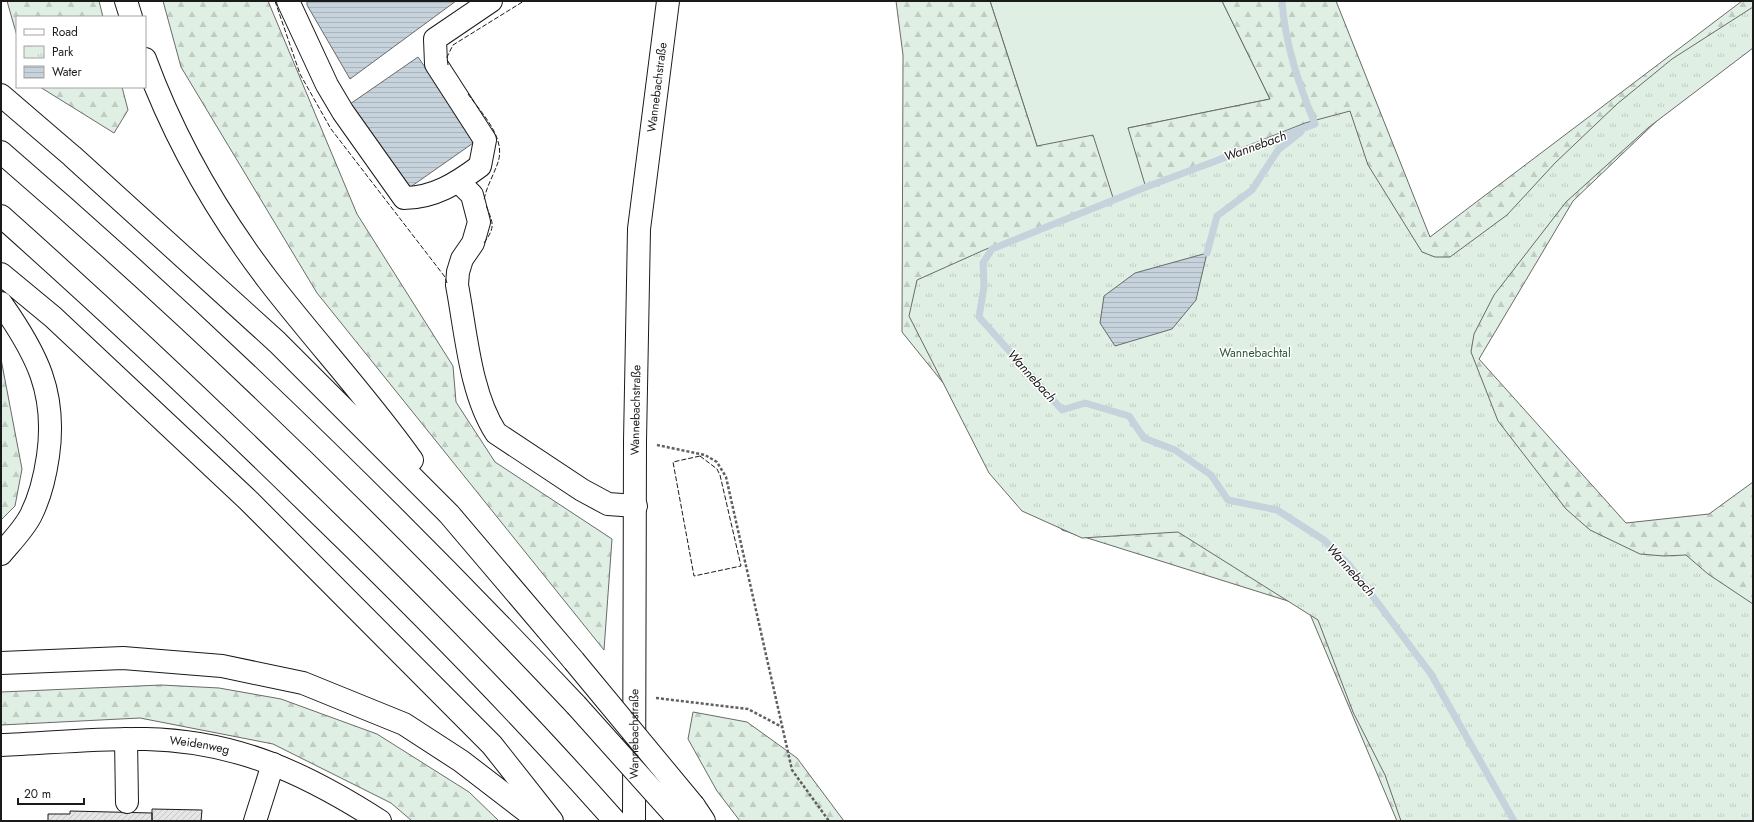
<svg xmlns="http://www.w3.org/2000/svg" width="1754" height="822" viewBox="0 0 1754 822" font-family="Jost,sans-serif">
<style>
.green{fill:#e0efe3;stroke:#6a6a6a}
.forest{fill:url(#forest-firs);stroke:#6a6a6a}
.park{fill:url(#park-tufts);stroke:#6a6a6a}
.water{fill:url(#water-rules);stroke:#6a6a6a}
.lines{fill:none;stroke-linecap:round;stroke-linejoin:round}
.stream{stroke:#c6d2dc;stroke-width:7}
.building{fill:url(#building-hatch);stroke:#1a1a1a}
.minor-casing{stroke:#1a1a1a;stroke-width:24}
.major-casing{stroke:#1a1a1a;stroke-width:24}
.highway-casing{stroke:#1a1a1a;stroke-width:24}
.path{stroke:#5f5f5f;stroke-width:2.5;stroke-dasharray:3 2;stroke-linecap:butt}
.minor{stroke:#fff;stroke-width:22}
.major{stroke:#fff;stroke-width:22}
.highway{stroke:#fff;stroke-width:22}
.highway-bridge-casing{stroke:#1a1a1a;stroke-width:24;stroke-linecap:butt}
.highway-bridge{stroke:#fff;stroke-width:22}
.fence{stroke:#1a1a1a;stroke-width:1;stroke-dasharray:5 2;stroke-linecap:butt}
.labels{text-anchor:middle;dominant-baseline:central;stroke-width:3;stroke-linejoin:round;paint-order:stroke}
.street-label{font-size:12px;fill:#1a1a1a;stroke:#fff}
.park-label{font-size:12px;fill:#2b5a34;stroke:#fff}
.water-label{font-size:13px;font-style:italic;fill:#1a1a1a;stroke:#fff}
</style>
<defs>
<pattern id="forest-firs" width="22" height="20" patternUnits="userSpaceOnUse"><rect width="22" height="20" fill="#e0efe3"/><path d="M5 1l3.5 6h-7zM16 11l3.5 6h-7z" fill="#c0ccc2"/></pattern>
<pattern id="park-tufts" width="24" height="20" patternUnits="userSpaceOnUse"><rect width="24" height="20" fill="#e0efe3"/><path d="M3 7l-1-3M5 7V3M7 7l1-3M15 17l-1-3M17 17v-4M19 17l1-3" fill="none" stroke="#c0ccc2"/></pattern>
<pattern id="water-rules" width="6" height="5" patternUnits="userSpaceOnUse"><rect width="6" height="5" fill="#c6d2dc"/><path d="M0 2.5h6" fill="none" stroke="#aab4bc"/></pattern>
<pattern id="building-hatch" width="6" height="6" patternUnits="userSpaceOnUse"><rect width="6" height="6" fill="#e6e6e6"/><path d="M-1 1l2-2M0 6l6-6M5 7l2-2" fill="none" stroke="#c5c5c5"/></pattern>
</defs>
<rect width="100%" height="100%" fill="#fff"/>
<path class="green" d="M990,1H1222L1270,99L1128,128L1330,424L1037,146Z"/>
<path class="forest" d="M7,1H99L103,17H17V36Z
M163,1H268L357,214L453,366L456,402L495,462L612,539L604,650L317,293L181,67Z
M896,1H990L1037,146L1093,135L1116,207L1149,198L1128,128L1270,99L1222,1H1336L1430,237L1742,1H1753V29L1573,201L1479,359L1626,523L1709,514L1753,482V648L1553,821H1397L1307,607L1062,530L902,332L903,55Z
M40,87H122L128,110L114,133Z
M1,359L22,469L15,506L1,520Z
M161,685L219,688L281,699L377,734L469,792L499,821H412L391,803L273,744L140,718L1,725V692Z
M693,712L747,722L797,758L844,821H740L717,791L688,739Z"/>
<path class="park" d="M1753,7V48L1649,127L1566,202L1494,295L1474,334L1471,352L1498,421L1566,509L1590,530L1640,554L1664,556L1686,555L1708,574L1753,604V821H1401L1385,775L1353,712L1318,620L1178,532L1082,538L1022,511L989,473L909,316L917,280L984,250L1305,123L1350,111L1368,165L1422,252L1435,257H1450L1507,215L1555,163L1617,104L1672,59Z"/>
<path class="water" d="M307,1H456L350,79L307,5Z
M418,57L476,141L409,188L350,104Z
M1207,253L1196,300L1172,329L1115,346L1100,323L1104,296L1135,273Z"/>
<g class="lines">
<path class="stream" d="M1282,1C1285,44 1299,85 1315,124L1146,187L992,249L983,263L984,287L979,317L1062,410L1085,403L1129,416L1144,438L1175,450L1211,475L1228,500L1277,510L1324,540L1350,566L1431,674L1514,821
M1207,253L1217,216L1252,190L1278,150L1301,132"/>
</g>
<path class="building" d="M152,809L202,810L201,821H152Z
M70,811L152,813V821H48V814H70Z"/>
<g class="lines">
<defs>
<g id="minor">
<path d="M288,1L327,85L343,112L404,198C434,198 457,183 480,166L485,140L436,64L435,39L491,1"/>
<path d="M459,182L472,195L479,222L473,243L462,259L458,272L457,285C466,332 470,393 496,433L582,490L608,504L636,506"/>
<path d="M126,739L127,802"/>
<path id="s1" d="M1,745C49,743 98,738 146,739C237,741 305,773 380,821"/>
<path d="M255,821L273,764"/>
</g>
<g id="major">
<path id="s2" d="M634,821L635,441L639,229L668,1"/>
</g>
<path id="highway" d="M126,1L131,17
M145,59C174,138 217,213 268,280C315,341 368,398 412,460
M1,95L72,156L277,342L449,514L574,661
M1,152C203,326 394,512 576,705
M1,216C111,314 218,415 323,518C424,616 522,716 615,821
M1,274L53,317L249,501L492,745L552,821
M1,303C37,354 57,393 48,456C45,477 40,497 31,515C24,529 11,542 1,554
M1,663L123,658L222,666L303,683L404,724L461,761L539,821
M694,806L704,821"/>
</defs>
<use href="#minor" class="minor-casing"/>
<use href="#major" class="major-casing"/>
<use href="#highway" class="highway-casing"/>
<path class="path" d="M657,445L705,455L717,462L726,477L792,770L829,821
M656,698L748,709L782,727"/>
<use href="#minor" class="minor"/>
<use href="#major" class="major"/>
<use href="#highway" class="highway"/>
<defs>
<path id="highway-bridge" d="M574,661L694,806
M576,705L680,821"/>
</defs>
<use href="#highway-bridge" class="highway-bridge-casing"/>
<use href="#highway-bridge" class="highway-bridge"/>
<path class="fence" d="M275,1L300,74L331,129L445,277L447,283
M448,65L447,57L453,45L524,1
M468,94C482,114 508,139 497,165C493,176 486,188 484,200
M484,243C496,226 493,224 486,205
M700,456L717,469L720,475L741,566L694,576L673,462Z"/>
</g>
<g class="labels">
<g class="street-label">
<text stroke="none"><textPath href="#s2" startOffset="735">Wannebachstraße</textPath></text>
<text stroke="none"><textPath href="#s2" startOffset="411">Wannebachstraße</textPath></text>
<text stroke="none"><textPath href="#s2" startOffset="87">Wannebachstraße</textPath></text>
<text stroke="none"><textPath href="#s1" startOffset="199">Weidenweg</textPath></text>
</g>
<g class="park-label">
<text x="1255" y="353">Wannebachtal</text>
</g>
<g class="water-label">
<text transform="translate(1255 146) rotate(-20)">Wannebach</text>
<text transform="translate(1032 376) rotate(48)">Wannebach</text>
<text transform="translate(1351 570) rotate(48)">Wannebach</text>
</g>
</g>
<rect width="1754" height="822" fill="none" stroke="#1a1a1a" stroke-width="4"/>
<rect x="16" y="16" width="130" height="72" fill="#ffffff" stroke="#a3a3a3"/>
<rect x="24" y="29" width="20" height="6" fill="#ffffff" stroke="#a3a3a3"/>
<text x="52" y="36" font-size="12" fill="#1a1a1a">Road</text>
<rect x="24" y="46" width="20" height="12" fill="url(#park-tufts)" stroke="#a3a3a3"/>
<text x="52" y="56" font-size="12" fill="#1a1a1a">Park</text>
<rect x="24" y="66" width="20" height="12" fill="url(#water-rules)" stroke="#a3a3a3"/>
<text x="52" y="76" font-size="12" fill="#1a1a1a">Water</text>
<path d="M18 798v6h66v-6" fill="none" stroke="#1a1a1a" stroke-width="2"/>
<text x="24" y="798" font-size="12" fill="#1a1a1a" stroke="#ffffff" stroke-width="3" paint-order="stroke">20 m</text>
</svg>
